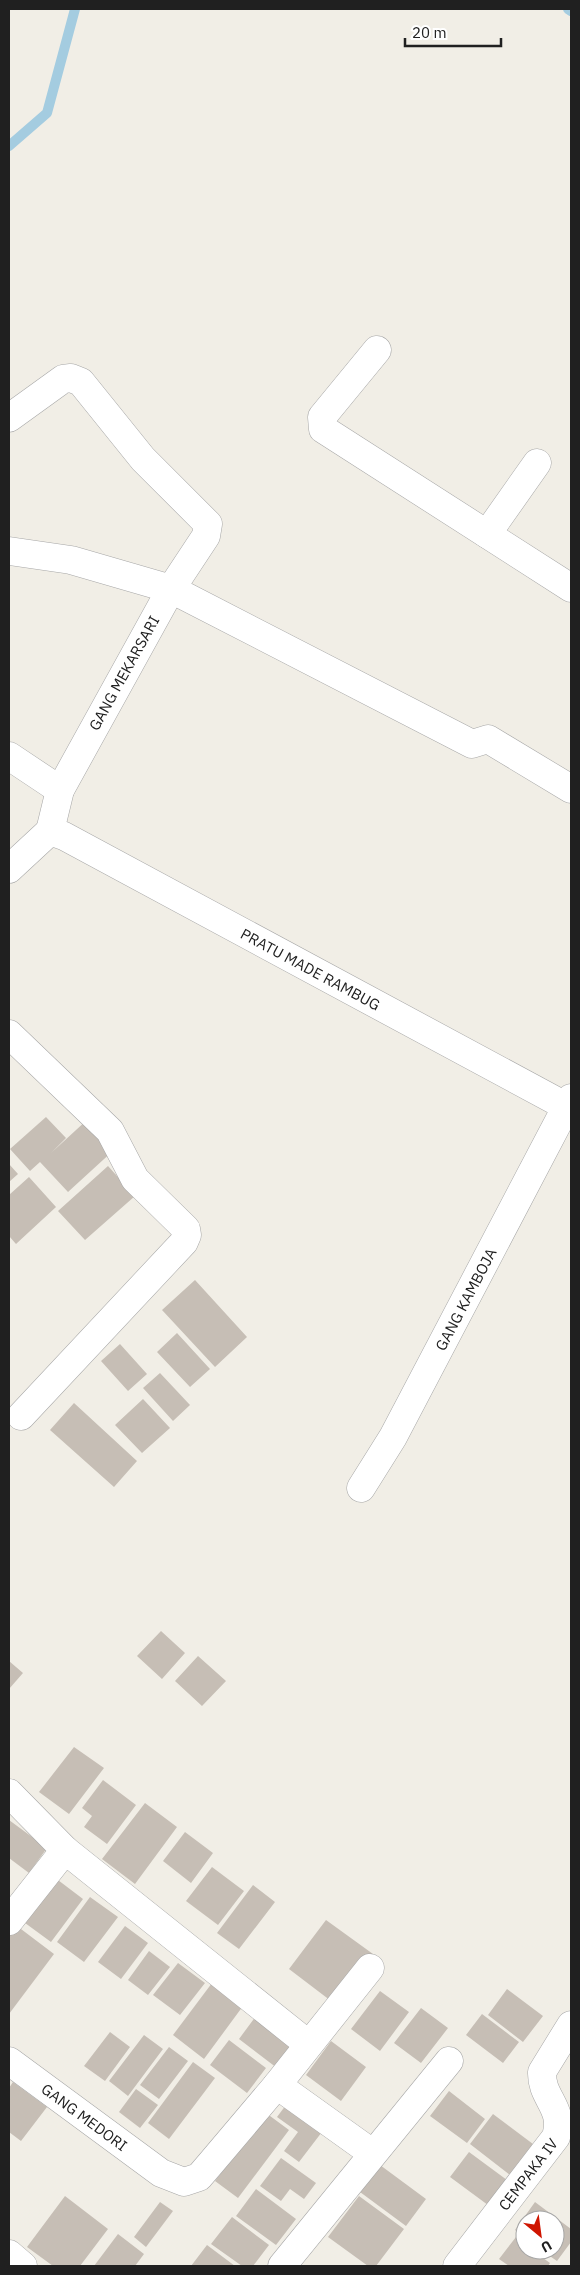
<svg xmlns="http://www.w3.org/2000/svg" width="580" height="2275" viewBox="0 0 580 2275" font-family="'IBM Plex Sans',sans-serif">
<style>
.lines{fill:none;stroke-linecap:round;stroke-linejoin:round}
.stream{stroke:#a4cce0;stroke-width:10}
.building{fill:#c6beb5}
.minor-casing{stroke:#a7a7a7;stroke-width:29}
.tertiary-casing{stroke:#a7a7a7;stroke-width:29}
.minor{stroke:#fff;stroke-width:28}
.tertiary{stroke:#fff;stroke-width:28}
.labels{text-anchor:middle;dominant-baseline:central;stroke-width:5;stroke-linejoin:round;paint-order:stroke}
.street-label{font-size:15px;fill:#202020;stroke:#fff}
</style>
<rect width="100%" height="100%" fill="#f1eee6"/>
<g class="lines">
<path class="stream" d="M568,9L571,11
M9,146L47,113L75,9"/>
</g>
<path class="building" d="M46,1117L66,1138L51,1153L88,1119L115,1149L68,1192L40,1162L30,1171L10,1149Z
M9,1164L18,1174L9,1182Z
M108,1166L135,1196L85,1240L58,1211Z
M29,1177L56,1207L16,1244L9,1236V1195Z
M195,1280L247,1337L215,1367L162,1310Z
M177,1333L210,1369L190,1387L157,1352Z
M120,1344L147,1374L128,1391L101,1361Z
M160,1373L190,1405L173,1421L143,1388Z
M143,1399L170,1428L142,1453L115,1425Z
M74,1403L137,1461L114,1487L50,1430Z
M161,1631L185,1653L162,1679L137,1656Z
M198,1656L226,1681L202,1706L175,1681Z
M9,1661L23,1673L9,1689Z
M74,1747L104,1768L69,1814L39,1792Z
M103,1780L136,1805L107,1844L84,1827L92,1816L82,1808Z
M145,1803L177,1827L135,1884L102,1859Z
M9,1820L47,1848L29,1873L9,1858Z
M185,1832L213,1853L191,1883L163,1861Z
M212,1867L244,1891L218,1925L186,1901Z
M54,1877L83,1899L51,1942L21,1920Z
M253,1885L275,1902L239,1949L217,1933Z
M90,1897L118,1917L84,1962L57,1942Z
M326,1920L373,1954L335,2004L289,1969Z
M17,1926L54,1954L9,2014V1937Z
M125,1926L148,1943L121,1979L98,1962Z
M149,1951L170,1967L148,1995L128,1980Z
M178,1963L205,1983L180,2015L153,1995Z
M212,1983L243,2006L204,2059L173,2035Z
M507,1989L543,2016L523,2042L488,2015Z
M380,1991L409,2012L380,2051L351,2029Z
M421,2008L448,2028L421,2063L394,2043Z
M482,2014L519,2042L503,2063L466,2035Z
M256,2016L295,2044L277,2068L239,2039Z
M110,2032L130,2047L105,2081L84,2066Z
M144,2035L163,2049L128,2096L109,2081Z
M229,2040L266,2068L247,2093L210,2065Z
M331,2041L366,2067L341,2101L306,2075Z
M169,2047L188,2061L159,2099L140,2085Z
M193,2062L215,2078L169,2139L148,2123Z
M13,2082L47,2107L21,2141L9,2132V2088Z
M136,2089L158,2105L140,2128L119,2112Z
M449,2091L485,2119L467,2143L430,2116Z
M289,2101L325,2128L299,2162L284,2151L298,2132L277,2117Z
M266,2113L289,2130L238,2198L215,2181Z
M493,2114L537,2147L514,2178L470,2144Z
M469,2152L511,2183L492,2208L450,2177Z
M281,2158L316,2183L304,2199L290,2189L281,2201L260,2186Z
M380,2165L426,2199L406,2226L360,2192Z
M256,2189L296,2219L276,2245L236,2216Z
M65,2196L108,2229L80,2266H53L27,2247Z
M359,2196L404,2229L376,2266H368L328,2237Z
M160,2202L173,2211L146,2247L134,2237Z
M535,2202L571,2229V2242L557,2261L541,2250H555V2220H525V2238L515,2230Z
M232,2217L269,2245L253,2266H242L211,2244Z
M118,2234L144,2254L135,2266H94Z
M516,2237L525,2244V2250H532L550,2263L548,2266H509L499,2259Z
M207,2245L235,2266H191Z"/>
<g class="lines">
<defs>
<g id="minor">
<path d="M377,350L322,417L323,429L571,588"/>
<path d="M9,418L63,379L71,378L81,382L143,459L208,524L206,536L171,589L60,790L50,831"/>
<path d="M487,534L537,463"/>
<path d="M9,551L71,560L171,589L472,744L488,739L571,789"/>
<path d="M9,756L60,790"/>
<path d="M9,1034L110,1131L135,1179L186,1229L187,1235L184,1242L21,1416"/>
<path id="s1" d="M361,1488L393,1437L571,1098"/>
<path d="M9,1793L65,1850"/>
<path d="M9,1921L65,1850L308,2044"/>
<path id="s2" d="M9,2061L161,2173L184,2182L199,2177L211,2163L277,2085L370,1968"/>
<path d="M277,2085L372,2153"/>
<path d="M9,2254L23,2266"/>
<path d="M282,2266L449,2061"/>
<path id="s3" d="M457,2266L556,2137C565,2107 541,2099 542,2072L571,2025"/>
</g>
<g id="tertiary">
<path id="s4" d="M9,869L50,831L64,836L571,1109"/>
</g>
</defs>
<use href="#minor" class="minor-casing"/>
<use href="#tertiary" class="tertiary-casing"/>
<use href="#minor" class="minor"/>
<use href="#tertiary" class="tertiary"/>
</g>
<g class="labels">
<g class="street-label">
<text transform="translate(124 673) rotate(-61)">GANG MEKARSARI</text>
<text stroke="none"><textPath href="#s4" startOffset="351">PRATU MADE RAMBUG</textPath></text>
<text stroke="none"><textPath href="#s1" startOffset="216">GANG KAMBOJA</textPath></text>
<text stroke="none"><textPath href="#s2" startOffset="94">GANG MEDORI</textPath></text>
<text stroke="none"><textPath href="#s3" startOffset="116">CEMPAKA IV</textPath></text>
</g>
</g>
<rect width="580" height="2275" fill="none" stroke="#202020" stroke-width="20"/>
<g transform="translate(540 2235) rotate(151)"><circle r="24" fill="#ffffff" stroke="#a6a6a6"/>
<path d="M0-4L9 19L0 12L-9 19Z" fill="#cf1500"/>
<text y="-8" font-size="14" font-weight="bold" text-anchor="middle" fill="#202020">U</text>
</g>
<path d="M405 38v8h96v-8" fill="none" stroke="#202020" stroke-width="2.5"/>
<text x="412" y="38" font-size="15" fill="#202020" stroke="#ffffff" stroke-width="4" paint-order="stroke">20 m</text>
</svg>
